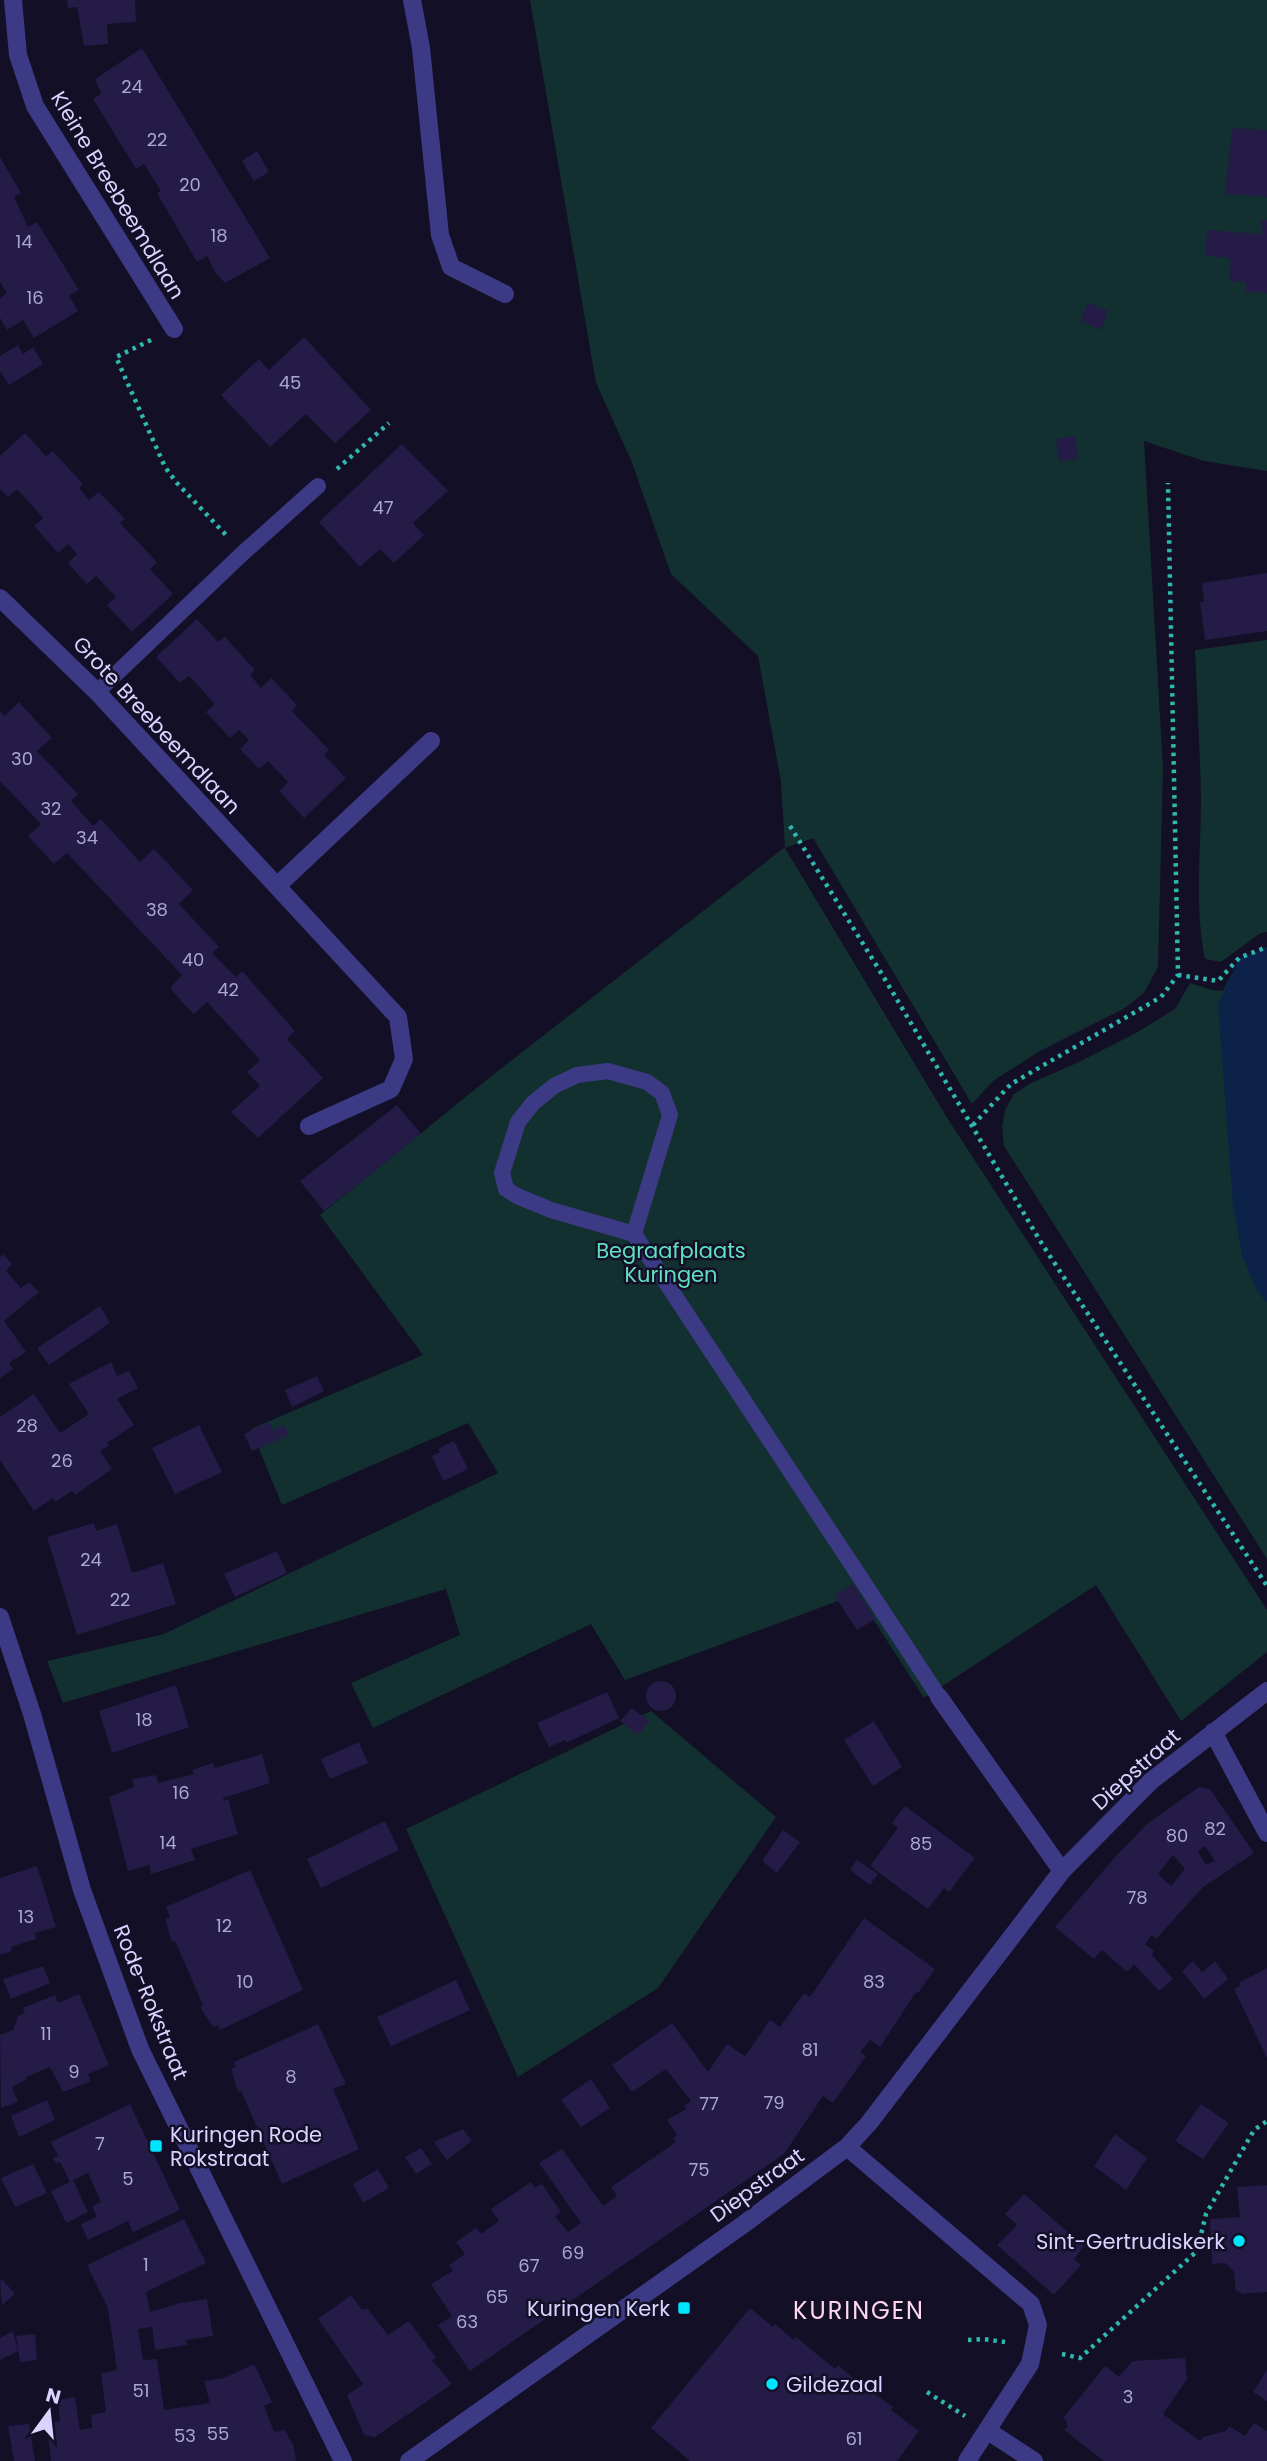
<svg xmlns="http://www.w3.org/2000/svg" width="1267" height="2461" viewBox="0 0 1267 2461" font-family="Poppins,sans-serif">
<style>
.green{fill:#12302f}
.water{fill:#0c2248}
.building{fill:#241b47;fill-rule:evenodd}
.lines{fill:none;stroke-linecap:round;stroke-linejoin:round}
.path{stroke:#2fb8b0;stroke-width:4.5;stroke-dasharray:3.5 5;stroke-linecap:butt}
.service{stroke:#3d3a85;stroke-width:16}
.minor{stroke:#3d3a85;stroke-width:18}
.poi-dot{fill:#00e5ff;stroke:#130f26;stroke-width:2.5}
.labels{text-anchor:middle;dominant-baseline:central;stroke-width:5;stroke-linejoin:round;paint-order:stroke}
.number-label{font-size:18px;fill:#aca6d1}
.street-label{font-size:21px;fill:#d9d4ff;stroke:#130f26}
.park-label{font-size:21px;fill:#5fe0c0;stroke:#130f26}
.poi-label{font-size:21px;fill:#d9d4ff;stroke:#130f26;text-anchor:start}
.quarter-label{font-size:24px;letter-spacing:2px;fill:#ffd6f0;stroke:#130f26}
</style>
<rect width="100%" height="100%" fill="#130f26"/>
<path class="green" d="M530,0H1267V471L1204,461L1144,441L1163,768L1158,967L1144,993L1125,1008L1040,1051L993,1081L972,1104L813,838L785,848L946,1116L1267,1610V1652L1181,1721L1096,1585L924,1698L857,1594L625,1680L591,1624L373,1728L351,1683L460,1635L446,1589L63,1703L47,1661L164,1634L498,1473L468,1423L282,1505L251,1429L423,1355L320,1215L489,1078L785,847L781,782L758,656L671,574L631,460L596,383Z
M1267,640V932L1259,934L1221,962L1205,959C1194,904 1201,854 1201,799C1200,749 1197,699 1195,650Z
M1267,947V1559L1004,1146L1002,1126L1005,1110L1014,1094L1031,1083L1079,1062L1136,1033L1175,1009L1190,983L1212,990L1223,991C1234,967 1243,958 1267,947Z
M651,1711L776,1817L658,1988L518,2077L406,1829Z"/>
<path class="water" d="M1267,947V1303L1256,1289L1242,1255L1233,1205L1218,1005L1239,958Z"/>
<path class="building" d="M67,0H135L136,22L107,24L108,44L84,46L77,7L68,8Z
M142,48L270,258L225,283L215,272L207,256L197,262L157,193L161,191L152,177L144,164L136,169L93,99L101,94L95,79Z
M1232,128L1267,130V197L1225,194Z
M257,151L269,172L254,181L242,161Z
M0,157L21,193L14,197L28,227L37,222L79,290L69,296L78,311L34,338L23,320L7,330L0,318V298L7,293L0,282Z
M1261,220H1267V293L1246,292V282L1229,281L1230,258L1205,256L1207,230L1262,234Z
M1088,303L1108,311L1101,330L1080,321Z
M304,337L371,410L335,443L306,414L270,447L221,395L259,359L269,370Z
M18,345L23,354L33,347L43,364L9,385L0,371V356Z
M25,433L46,456L53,451L83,484L79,488L89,500L99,492L125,519L120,523L157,562L150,569L173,594L132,632L107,605L116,597L96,576L87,584L68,563L77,554L68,544L58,553L34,526L43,518L17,489L8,497L0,489V456Z
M1075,436L1078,459L1059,461L1056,439Z
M402,444L448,491L413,523L424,535L394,563L380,549L360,567L319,522Z
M1267,573V631L1205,640L1200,602H1204L1202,583Z
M197,619L218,642L225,637L255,670L250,675L261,688L271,678L297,705L292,711L329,750L324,755L346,778L304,818L279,791L288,782L268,761L259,769L240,749L249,740L239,730L230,738L206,712L215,704L189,676L180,683L156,657Z
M19,702L52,738L37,751L78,794L71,801L93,826L101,819L140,862L154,849L193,890L179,904L219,947L212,953L236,977L242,971L295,1031L287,1039L323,1078L258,1138L231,1112L260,1086L247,1072L260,1060L207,1002L194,1014L183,1003L170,988L182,975L67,853L54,864L28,836L41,824L0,781V711L4,716Z
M397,1105L421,1134L324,1211L300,1181Z
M3,1254L12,1264L6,1271L21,1288L29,1282L39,1292L4,1321L26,1352L9,1363L13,1369L0,1378V1257Z
M100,1306L110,1323L49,1365L37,1348Z
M111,1362L117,1376L129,1371L138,1388L117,1399L134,1425L107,1443L109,1446L100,1451L112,1469L75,1495L72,1491L55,1502L53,1498L34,1511L0,1460V1417L34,1394L60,1433L89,1414L69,1384Z
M317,1376L324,1391L292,1407L285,1390Z
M269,1422L273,1430L284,1425L289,1435L252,1451L244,1434Z
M199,1425L222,1472L175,1494L152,1448Z
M454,1441L468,1469L443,1481L432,1456L440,1452L438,1449Z
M94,1523L96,1531L117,1524L132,1573L163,1563L176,1604L77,1635L47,1537Z
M277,1551L287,1573L235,1597L224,1574Z
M853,1584L875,1619L857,1630L834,1595Z
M646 1696a15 15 0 1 1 30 0a15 15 0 1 1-30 0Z
M176,1685L189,1727L112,1753L99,1711Z
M607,1692L619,1718L566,1743L565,1740L549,1747L537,1723Z
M632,1708L649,1721L638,1735L620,1721Z
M874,1721L902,1767L873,1786L844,1740Z
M359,1742L368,1763L330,1779L321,1759Z
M262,1754L270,1783L223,1798L224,1801L228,1799L238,1834L191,1849L195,1860L151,1874L149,1865L128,1871L109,1797L134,1787L132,1779L156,1775L158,1783L194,1774L192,1770L213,1763L215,1768Z
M1199,1787L1210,1789L1254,1853L1202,1888L1156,1939L1151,1935L1145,1944L1154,1951L1152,1955L1173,1979L1159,1991L1134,1964L1127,1972L1102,1950L1094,1959L1055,1927L1116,1856L1147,1824ZM1205,1846L1215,1861L1206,1865L1198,1851ZM1173,1855L1185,1869L1171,1886L1158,1874Z
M905,1806L975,1858L949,1892L944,1888L928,1909L870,1866L898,1828L892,1823Z
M385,1821L399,1850L321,1888L307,1859Z
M783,1830L800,1842L777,1873L762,1861Z
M857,1860L878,1874L870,1885L850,1870Z
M37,1866L56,1927L35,1933L36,1939L11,1947L12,1951L0,1955V1878Z
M250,1870L303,1990L220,2030L218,2025L213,2027L200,2007L203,2005L175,1941L172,1942L165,1919L170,1917L166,1907Z
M864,1918L935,1969L918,1993L916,1992L880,2047L870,2040L860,2052L866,2056L833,2103L823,2096L784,2154L470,2371L438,2325L452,2316L431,2284L453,2271L449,2265L465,2254L456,2242L476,2228L481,2234L499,2221L491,2209L531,2182L535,2188L542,2184L561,2212L555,2216L568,2232L581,2223L539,2163L562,2149L603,2206L617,2196L611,2187L676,2142L673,2139L677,2135L667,2120L686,2109L684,2106L691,2101L666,2069L632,2092L612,2065L672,2023L708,2072L727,2044L745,2056L770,2020L780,2027L804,1993L810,1997Z
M1193,1961L1202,1972L1215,1961L1228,1979L1204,1999L1182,1971Z
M43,1966L50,1983L11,1999L3,1979Z
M1267,1968V2058L1234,1989L1240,1986L1239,1983Z
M456,1980L470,2010L391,2046L377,2017Z
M79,1994L109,2065L88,2074L91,2081L63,2092L50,2067L26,2077L27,2079L12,2087L18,2102L1,2108L0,2035L13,2030L18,2016L25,2013L23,2008L55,1995L58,2003Z
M318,2024L346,2084L333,2089L359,2149L282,2184L241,2091L238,2092L231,2069L236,2067L234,2062Z
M591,2079L610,2108L581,2127L561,2100Z
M47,2100L55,2120L19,2137L11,2116Z
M130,2104L180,2210L133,2232L128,2221L88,2240L81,2224L97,2217L92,2206L101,2202L88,2173L73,2180L88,2212L66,2223L51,2191L70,2182L60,2162L56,2164L53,2158L58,2156L51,2142Z
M1201,2104L1229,2123L1203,2159L1175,2141Z
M463,2129L472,2141L447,2160L434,2142Z
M1115,2134L1147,2158L1126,2190L1094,2166Z
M421,2148L432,2164L416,2174L405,2157Z
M33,2164L47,2193L15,2207L1,2178Z
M378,2169L389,2188L363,2203L353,2184Z
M1267,2185V2292L1241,2294V2292L1236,2291L1234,2272L1225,2263L1212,2264L1210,2219L1240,2217L1237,2187Z
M1024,2194L1084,2246L1074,2259L1081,2265L1054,2295L997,2245L1017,2225L1005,2214Z
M184,2219L206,2263L146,2292L150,2312L180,2303L207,2299L213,2336L186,2340L187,2345L155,2350L152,2327L138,2329L143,2360L157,2359L164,2410L210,2403L204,2381L224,2378L254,2364L272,2402L264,2406L274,2432L285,2430L294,2447L296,2461H51L47,2424L60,2421L58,2400L75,2397L80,2430L92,2428L91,2415L106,2412L101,2373L117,2370L108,2308L87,2265Z
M2,2279L15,2294L2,2305L0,2281Z
M351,2295L362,2310L367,2308L388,2335L409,2321L436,2358L432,2360L452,2384L375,2437L364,2435L347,2395L363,2384L318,2319Z
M750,2308L773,2327L775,2324L794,2340L796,2337L835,2369L838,2365L859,2383L856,2385L864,2392L867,2390L872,2394L873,2393L893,2407L891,2410L919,2431L897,2461H690L651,2428Z
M13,2331L18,2351L0,2360V2338Z
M35,2334L37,2360L20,2362L16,2336Z
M1185,2358L1187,2379L1163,2414L1200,2441L1203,2437L1226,2431L1229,2426L1245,2436L1254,2423L1267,2431V2461H1104L1064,2430L1067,2427V2421L1063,2418L1105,2366L1119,2377L1133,2361Z
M1267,2370V2401L1253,2392Z
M29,2424L35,2461H14L8,2426Z"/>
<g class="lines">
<path class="path" d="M151,340L116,357L165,467L177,483L226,535
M337,469L389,423
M790,826L883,976L1042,1244L1267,1586
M1178,975L1218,981L1239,958L1267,947
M973,1125L1011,1084L1161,997L1178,975L1168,483
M968,2340L983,2339L1005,2342
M1062,2354L1080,2358L1197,2251L1206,2214L1254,2130L1267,2121
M927,2392L965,2416"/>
<path class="service" d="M97,692L243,553L318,486
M634,1234L551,1210L517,1196L506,1189L502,1173L518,1122L533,1103L554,1086L577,1075L608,1071L647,1082L662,1093L670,1115L634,1234L939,1697"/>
<path class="minor" d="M13,0L18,55L35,106L174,329
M412,0L421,48L440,235L451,267L505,294
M0,598L97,692L398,1017L404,1059L391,1089L309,1126
M277,886L431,741
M0,1617L32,1714L82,1890L140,2049L343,2461
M939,1697L1062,1871
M1213,1732L1267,1833
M847,2147L1031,2304L1038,2325L1030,2364L967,2461
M988,2431L1034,2461
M409,2461L744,2224L847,2147L869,2123L1062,1871L1151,1781L1267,1691"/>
</g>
<g class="poi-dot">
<rect x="149" y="2139" width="14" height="14" rx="3.5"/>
<circle cx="1239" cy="2241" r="7"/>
<rect x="677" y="2301" width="14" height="14" rx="3.5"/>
<circle cx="772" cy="2384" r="7"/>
</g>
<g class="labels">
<g class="number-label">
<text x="132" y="86">24</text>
<text x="157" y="139">22</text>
<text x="190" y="184">20</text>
<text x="219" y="235">18</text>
<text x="24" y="241">14</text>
<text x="35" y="297">16</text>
<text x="290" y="382">45</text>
<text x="383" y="507">47</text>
<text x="22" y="758">30</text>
<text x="51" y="808">32</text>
<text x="87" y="837">34</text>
<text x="157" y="909">38</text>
<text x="193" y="959">40</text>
<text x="228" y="989">42</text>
<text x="27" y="1425">28</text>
<text x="62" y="1460">26</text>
<text x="91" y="1559">24</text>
<text x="120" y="1599">22</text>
<text x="144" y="1719">18</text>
<text x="181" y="1792">16</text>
<text x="1215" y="1828">82</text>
<text x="1177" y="1835">80</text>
<text x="168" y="1842">14</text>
<text x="921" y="1843">85</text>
<text x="1137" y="1897">78</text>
<text x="26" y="1916">13</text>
<text x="224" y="1925">12</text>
<text x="245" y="1981">10</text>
<text x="874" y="1981">83</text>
<text x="46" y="2033">11</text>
<text x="810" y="2049">81</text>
<text x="74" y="2071">9</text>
<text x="291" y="2076">8</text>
<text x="774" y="2102">79</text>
<text x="709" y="2103">77</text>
<text x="100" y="2143">7</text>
<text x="699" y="2169">75</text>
<text x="128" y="2178">5</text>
<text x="573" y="2252">69</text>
<text x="146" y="2264">1</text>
<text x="529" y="2265">67</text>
<text x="497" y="2296">65</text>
<text x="467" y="2321">63</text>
<text x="141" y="2390">51</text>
<text x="1128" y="2396">3</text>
<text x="218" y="2433">55</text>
<text x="185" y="2435">53</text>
<text x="854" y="2438">61</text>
</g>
<g class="street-label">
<text transform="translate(118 195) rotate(59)">Kleine Breebeemdlaan</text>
<text transform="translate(157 725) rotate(47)">Grote Breebeemdlaan</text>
<text transform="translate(1136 1769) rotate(-42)">Diepstraat</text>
<text transform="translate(151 2002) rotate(68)">Rode-Rokstraat</text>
<text transform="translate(757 2185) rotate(-36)">Diepstraat</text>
</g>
<g class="park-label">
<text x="671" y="1250">Begraafplaats<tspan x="671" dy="24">Kuringen</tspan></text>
</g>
<g class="poi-label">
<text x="170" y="2134">Kuringen Rode<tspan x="170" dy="24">Rokstraat</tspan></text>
<text x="1225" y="2241" text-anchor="end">Sint-Gertrudiskerk</text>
<text x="670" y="2308" text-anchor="end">Kuringen Kerk</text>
<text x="786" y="2384">Gildezaal</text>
</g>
<g class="quarter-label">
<text x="859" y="2310">KURINGEN</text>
</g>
</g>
<g transform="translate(49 2412) rotate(15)" stroke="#130f26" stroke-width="5" paint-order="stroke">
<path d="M0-5L12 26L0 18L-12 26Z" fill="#d9d4ff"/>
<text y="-10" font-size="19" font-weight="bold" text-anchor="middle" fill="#d9d4ff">N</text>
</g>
</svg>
